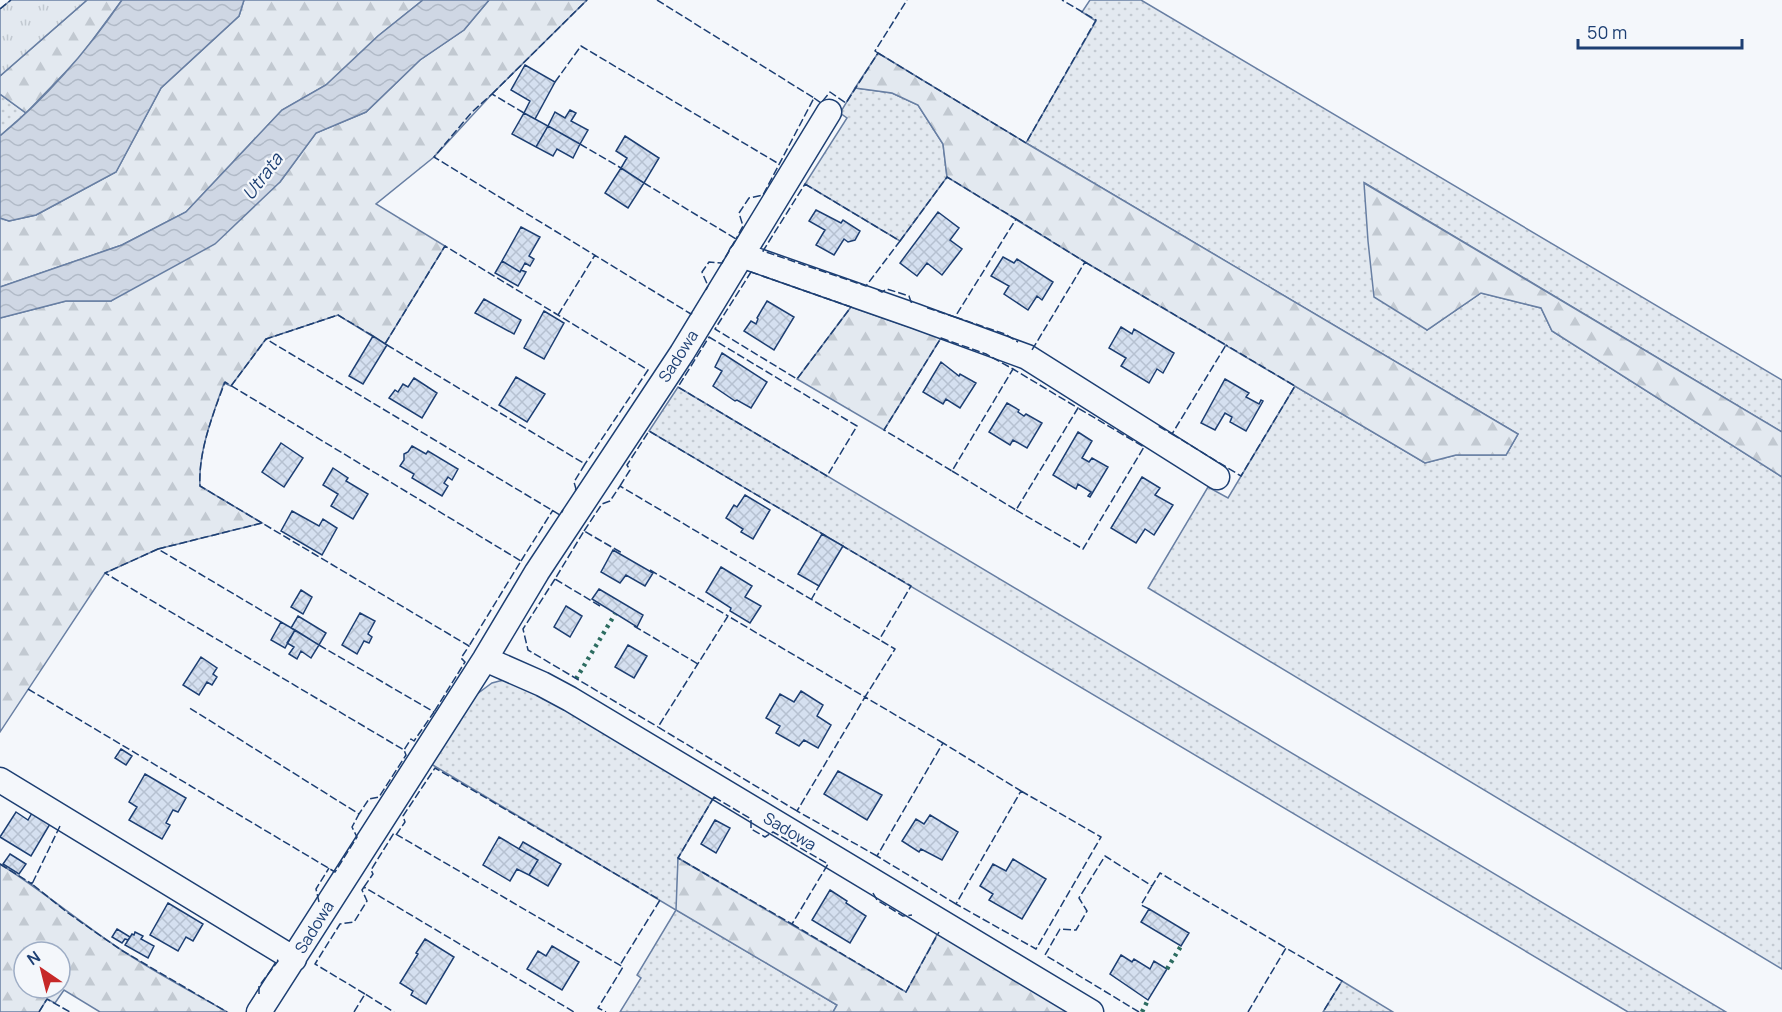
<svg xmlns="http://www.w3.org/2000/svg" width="1782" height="1012" viewBox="0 0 1782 1012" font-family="Manrope,sans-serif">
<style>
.grass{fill:url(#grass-dots);stroke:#687fa3;stroke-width:1.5}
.forest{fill:url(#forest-firs);stroke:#687fa3;stroke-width:1.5;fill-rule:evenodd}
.park{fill:url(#park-tufts);stroke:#687fa3;stroke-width:1.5}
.water{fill:url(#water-waves);stroke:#687fa3;stroke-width:1.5}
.building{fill:url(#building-cross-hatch);stroke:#1d3f73;stroke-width:1.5}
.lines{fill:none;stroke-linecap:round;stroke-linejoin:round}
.minor-casing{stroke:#1d3f73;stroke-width:27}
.minor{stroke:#f4f7fb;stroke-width:24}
.hedge{stroke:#2c6c60;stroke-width:4.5;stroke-dasharray:3 4.5;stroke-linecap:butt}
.fence{stroke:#1d3f73;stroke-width:1.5;stroke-dasharray:8 3;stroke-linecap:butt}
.labels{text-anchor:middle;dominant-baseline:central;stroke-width:4.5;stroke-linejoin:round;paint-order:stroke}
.street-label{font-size:16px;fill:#1d3f73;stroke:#f4f7fb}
.water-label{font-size:18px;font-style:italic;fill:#1d3f73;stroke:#f4f7fb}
</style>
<defs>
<pattern id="grass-dots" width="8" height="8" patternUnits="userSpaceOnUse" patternTransform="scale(1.5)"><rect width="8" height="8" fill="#e3e9f0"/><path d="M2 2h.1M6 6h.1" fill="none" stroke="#c2c9d1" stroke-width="1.8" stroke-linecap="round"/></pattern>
<pattern id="forest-firs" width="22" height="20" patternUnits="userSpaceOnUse" patternTransform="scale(1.5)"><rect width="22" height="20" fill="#e3e9f0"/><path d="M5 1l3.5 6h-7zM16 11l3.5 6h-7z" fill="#c2c9d1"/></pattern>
<pattern id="park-tufts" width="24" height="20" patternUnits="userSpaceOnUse" patternTransform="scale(1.5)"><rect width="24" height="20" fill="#e3e9f0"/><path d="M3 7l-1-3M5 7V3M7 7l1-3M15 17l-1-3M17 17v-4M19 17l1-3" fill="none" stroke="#c2c9d1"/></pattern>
<pattern id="water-waves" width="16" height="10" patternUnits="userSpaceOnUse" patternTransform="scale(1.5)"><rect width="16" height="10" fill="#cfd7e4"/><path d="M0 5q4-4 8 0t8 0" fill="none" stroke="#b1bac7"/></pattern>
<pattern id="building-cross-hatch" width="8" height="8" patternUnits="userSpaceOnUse" patternTransform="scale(1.5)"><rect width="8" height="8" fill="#d5e0f0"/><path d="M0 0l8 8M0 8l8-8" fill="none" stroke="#b6c1d1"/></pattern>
</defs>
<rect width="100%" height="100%" fill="#f4f7fb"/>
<path class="grass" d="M1090,0H1141L1782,380V432L1365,183L1427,330L1481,293L1541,308L1552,331L1782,477V969L1148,588L1208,487L1228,498L1295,386L1425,463L1456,455H1506L1518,434L1026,143L1096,21L1082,12Z
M855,88L892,93L918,105L943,144L947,177L900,241L805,184L847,118L840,113Z
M0,94L26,113L0,136Z
M678,387L1726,1012H1628L649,431Z
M507,679L523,682L714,797L678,858L677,910L837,1005L833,1012H620L641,978L637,975L676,910L431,764L473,697L492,683Z
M1342,981L1393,1012H1323Z"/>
<path class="forest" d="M87,0H122L80,57L26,113L0,94V76Z
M244,0H423L378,36L326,85L282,110L186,212L122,245L0,287V218L9,221L36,215L116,172L161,88L239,16Z
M489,0H587L492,94L434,157L376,204L445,246L385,344L338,315L266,339L231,386L224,383C213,414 198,452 200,486L262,523L158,549L105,573L0,732V318L66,301H111L280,182L316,133L366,112L420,60L464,30Z
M878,53L1026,143L1518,434L1506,455H1456L1425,463L1085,262L947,177L943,144L918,105L892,93L855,88Z
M1364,183L1782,432V477L1552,331L1541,308L1481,293L1427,330L1374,297L1368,241Z
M851,307L941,338L884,430L797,379Z
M678,858L906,992L939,931L1076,1012H833L837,1005L676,910Z
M0,864C42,890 79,922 120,949C154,972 191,991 227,1012H100L64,990L55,1003L47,999L39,1012H0ZM24,952H60V988H24Z"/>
<path class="park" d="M11,0H87L0,76V9Z"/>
<path class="water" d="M122,0H244L239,16L161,88L116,172L36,215L9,221L0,218V136C47,97 87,51 122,0Z
M423,0H489L464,30L420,60L366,112L316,133L280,182L215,244L111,301H66L0,318V287L122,245L186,212L282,110L326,85L378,36Z"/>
<path class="building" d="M525,65L555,82L535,119L524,113L530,101L511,90Z
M570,110L576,113L571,121L588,130L580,144L548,126L555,112L565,118Z
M524,113L548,126L536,147L512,134Z
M548,126L580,144L573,158L557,149L553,156L536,147Z
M625,136L659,158L644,183L621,168L627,158L616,151Z
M621,168L644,183L628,208L605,193Z
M816,210L841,223L843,220L860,231L855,240L848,242L844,239L834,255L816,245L825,230L809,221Z
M938,212L959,228L950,240L962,249L942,275L927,263L917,276L900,263Z
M521,227L540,237L529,256L534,259L530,266L525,263L520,272L502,261Z
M1003,257L1014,263L1017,259L1053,282L1042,300L1037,296L1028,310L1004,294L1009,286L991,276Z
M502,261L520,272L521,270L526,272L518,286L495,273Z
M484,299L521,320L514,334L475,313Z
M767,301L794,317L774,350L744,331L751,321L756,324L758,319L757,318Z
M544,311L564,323L544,359L524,348Z
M1121,327L1132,334L1134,329L1174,353L1163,373L1157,369L1149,383L1121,366L1126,358L1109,348Z
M373,336L387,345L363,384L349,376Z
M722,353L767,382L751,408L737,400L735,401L713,386L722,371L715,367Z
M941,362L959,376L960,374L976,383L960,408L946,399L943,404L923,392Z
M516,377L545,394L527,422L499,405Z
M414,378L437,393L422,418L389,398L395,390L398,392L403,384L408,387Z
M1225,379L1249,393L1246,397L1259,404L1261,400L1263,401L1246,431L1230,422L1232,417L1225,413L1215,430L1201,423Z
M1007,403L1019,410L1018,412L1024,416L1026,414L1042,423L1027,448L1013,440L1010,445L989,432Z
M1078,432L1092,441L1082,458L1089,462L1092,458L1108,467L1090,497L1088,496L1091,492L1078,484L1076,489L1053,475Z
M281,443L303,458L284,487L262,472Z
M412,446L426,454L428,451L458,469L452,480L448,477L444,483L448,486L442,496L412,478L414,474L400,466L404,460V454L408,452Z
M333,468L348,478L346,481L368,494L353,519L331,506L338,494L323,485Z
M1142,477L1160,488L1155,495L1173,505L1154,535L1145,529L1136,543L1111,528Z
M745,495L770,510L753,539L741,532L743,529L726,518L734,505L737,507Z
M292,511L319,526L323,519L337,528L322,555L281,531Z
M822,534L843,546L819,586L798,574Z
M613,550L653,573L645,586L626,575L620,583L601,572Z
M721,567L752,586L745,597L761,606L750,623L730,611L731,608L706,592Z
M599,589L643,615L637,627L592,599Z
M301,590L312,597L303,614L291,607Z
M566,606L582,616L570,637L554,627Z
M360,613L375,621L368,634L372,637L369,643L364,641L357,654L342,645Z
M298,616L326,633L319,645L291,628Z
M281,622L295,630L285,648L271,640Z
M295,630L319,645L311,658L301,651L297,659L289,654L294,647L287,643Z
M628,645L647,656L634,678L615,667Z
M201,657L217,668L213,674L217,677L212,685L207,682L199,695L183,685Z
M801,691L823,705L817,716L831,725L818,748L804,740L799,746L776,733L780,726L766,718L780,694L794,702Z
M121,749L132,756L126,765L115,758Z
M838,771L882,795L867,820L824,794Z
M145,774L186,798L178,812L173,810L166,823L170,825L162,839L129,820L137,807L129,802Z
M16,812L28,820L32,813L50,824L31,856L0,837Z
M930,815L958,832L942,860L921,849L919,852L902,841L916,819L924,824Z
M715,820L730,828L716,853L701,844Z
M499,837L538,860L529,875L517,869L510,881L483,865Z
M523,842L561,864L548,886L529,875L538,860L519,849Z
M10,854L26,864L19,874L3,864Z
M1013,859L1046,879L1022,919L989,900L993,894L980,886L993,864L1006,871Z
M830,890L847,901L846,903L866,916L850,943L812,920Z
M168,903L203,924L193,941L186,937L178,951L150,935Z
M1149,909L1189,933L1181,946L1141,922Z
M117,929L130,937L128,940L125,939L122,943L112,937Z
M135,932L143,936L141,939L154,946L148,958L125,945L132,934L134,935Z
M425,939L454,957L426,1004L411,995L413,991L400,983L418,954L416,953Z
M552,946L579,962L562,990L527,969L538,951L546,956Z
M1121,955L1132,962L1134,959L1150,969L1154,961L1167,969L1148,1000L1110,974Z"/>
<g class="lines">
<defs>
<path id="minor" d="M741,255L915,316L1027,357L1217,477
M485,659L542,684L570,699L1091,1012
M0,780L294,959
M259,1012L485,659L537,572L682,353L829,112"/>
</defs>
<use href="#minor" class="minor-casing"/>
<use href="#minor" class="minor"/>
<path class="hedge" d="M576,679L615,614
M1167,969L1181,946
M1142,1012L1148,1000"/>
<path class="fence" d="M657,0L814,98L763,195L749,198L739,213L743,226L736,239
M0,9L11,0
M878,53L1026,143L1096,20L1062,0
M555,82L581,46L779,164
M492,94L587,0
M814,98L821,103L830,92L846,103L878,53L875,51L907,0
M524,113L492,94L472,112L434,157L691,314L694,310
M580,144L621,168
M644,183L736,239L722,263L709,262L702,272L708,286L706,290
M805,184L900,241L866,286L763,251Z
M1016,219L1085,262L1032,350L1031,349
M900,241L947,177L1016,219L955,317L925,307
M1085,262L1226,345L1172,434L1158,426
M751,272L851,307L797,379L715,329Z
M878,290L882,292L887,289L909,296L911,302L914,303
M558,315L595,255
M955,317L1005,334L1018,342
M373,336L338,315L266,339L560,515L563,510
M709,337L857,426L827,476L678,387Z
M941,338L986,354L1013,369L952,471L884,430Z
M385,344L445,246L648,370L585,464
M387,345L585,464L574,482L576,489L574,493
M231,386L266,339
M1172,434L1241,476L1295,386L1226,345
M952,471L1016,510L1078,408L1013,369
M620,486L630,470L627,465L649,431L826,536
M1016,510L1083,549L1144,447L1078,408
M262,523L200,486C198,452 213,414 225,382L521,561L469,646
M584,531L602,504L610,501L620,486L895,649L865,697L728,616L658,727L797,811
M841,545L911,586L879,640
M158,549L105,573L404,750L406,755L379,797L369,799L359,814
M521,561L553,510
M650,570L728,616
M555,579L523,629L528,650L658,727
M811,600L819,586
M600,606L555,579L584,531L622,553
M281,622L158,549L262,523L469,646L461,658L465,662L434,712
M634,626L698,664
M319,645L434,712L414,741L411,739L404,750
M28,689L335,872L357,837L352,827L359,814L188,707
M1021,791L1101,837L1036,949L956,904Z
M714,797L751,819V829L765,837L773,832L828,864L792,924L678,858Z
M60,826L32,884L68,913L121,950L227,1012
M396,835L405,822L403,816L435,768L660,900L620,965
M877,856L797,811L865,697L943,743
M0,864L32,884V882
M364,887L373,874L371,870L394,833L623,967L598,1008L606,1012
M873,893L877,900L903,916L912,915
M319,902L316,889L329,868
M956,904L877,856L943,743L1021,791
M1149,909L1141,905L1152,886
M792,924L906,992L939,932
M259,994V986L278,961L277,959
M365,994L315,964L340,924L354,922L367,901L362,890L364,887L574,1012
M39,1012L47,999L70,1012
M354,1012L365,994L394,1012
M1139,1012L1045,955L1060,929L1076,930L1087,911L1079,898L1105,856L1152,886L1160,873L1286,948
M1248,1012L1286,948L1342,981L1323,1012"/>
</g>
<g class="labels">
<g class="street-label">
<text transform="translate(678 356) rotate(-57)">Sadowa</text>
<text transform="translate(790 831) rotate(31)">Sadowa</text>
<text transform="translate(314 927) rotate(-58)">Sadowa</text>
</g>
<g class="water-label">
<text transform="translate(262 176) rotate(-53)">Utrata</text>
</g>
</g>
<g transform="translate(42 970) rotate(325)"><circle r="28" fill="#f4f7fb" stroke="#9eadc5" stroke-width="1.5"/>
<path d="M0-4.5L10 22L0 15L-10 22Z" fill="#c62828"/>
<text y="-9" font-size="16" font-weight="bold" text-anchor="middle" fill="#1d3f73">N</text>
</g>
<path d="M1578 39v9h164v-9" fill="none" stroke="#1d3f73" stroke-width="3"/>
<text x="1587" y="39" font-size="18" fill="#1d3f73" stroke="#f4f7fb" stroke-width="4.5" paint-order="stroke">50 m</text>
</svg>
